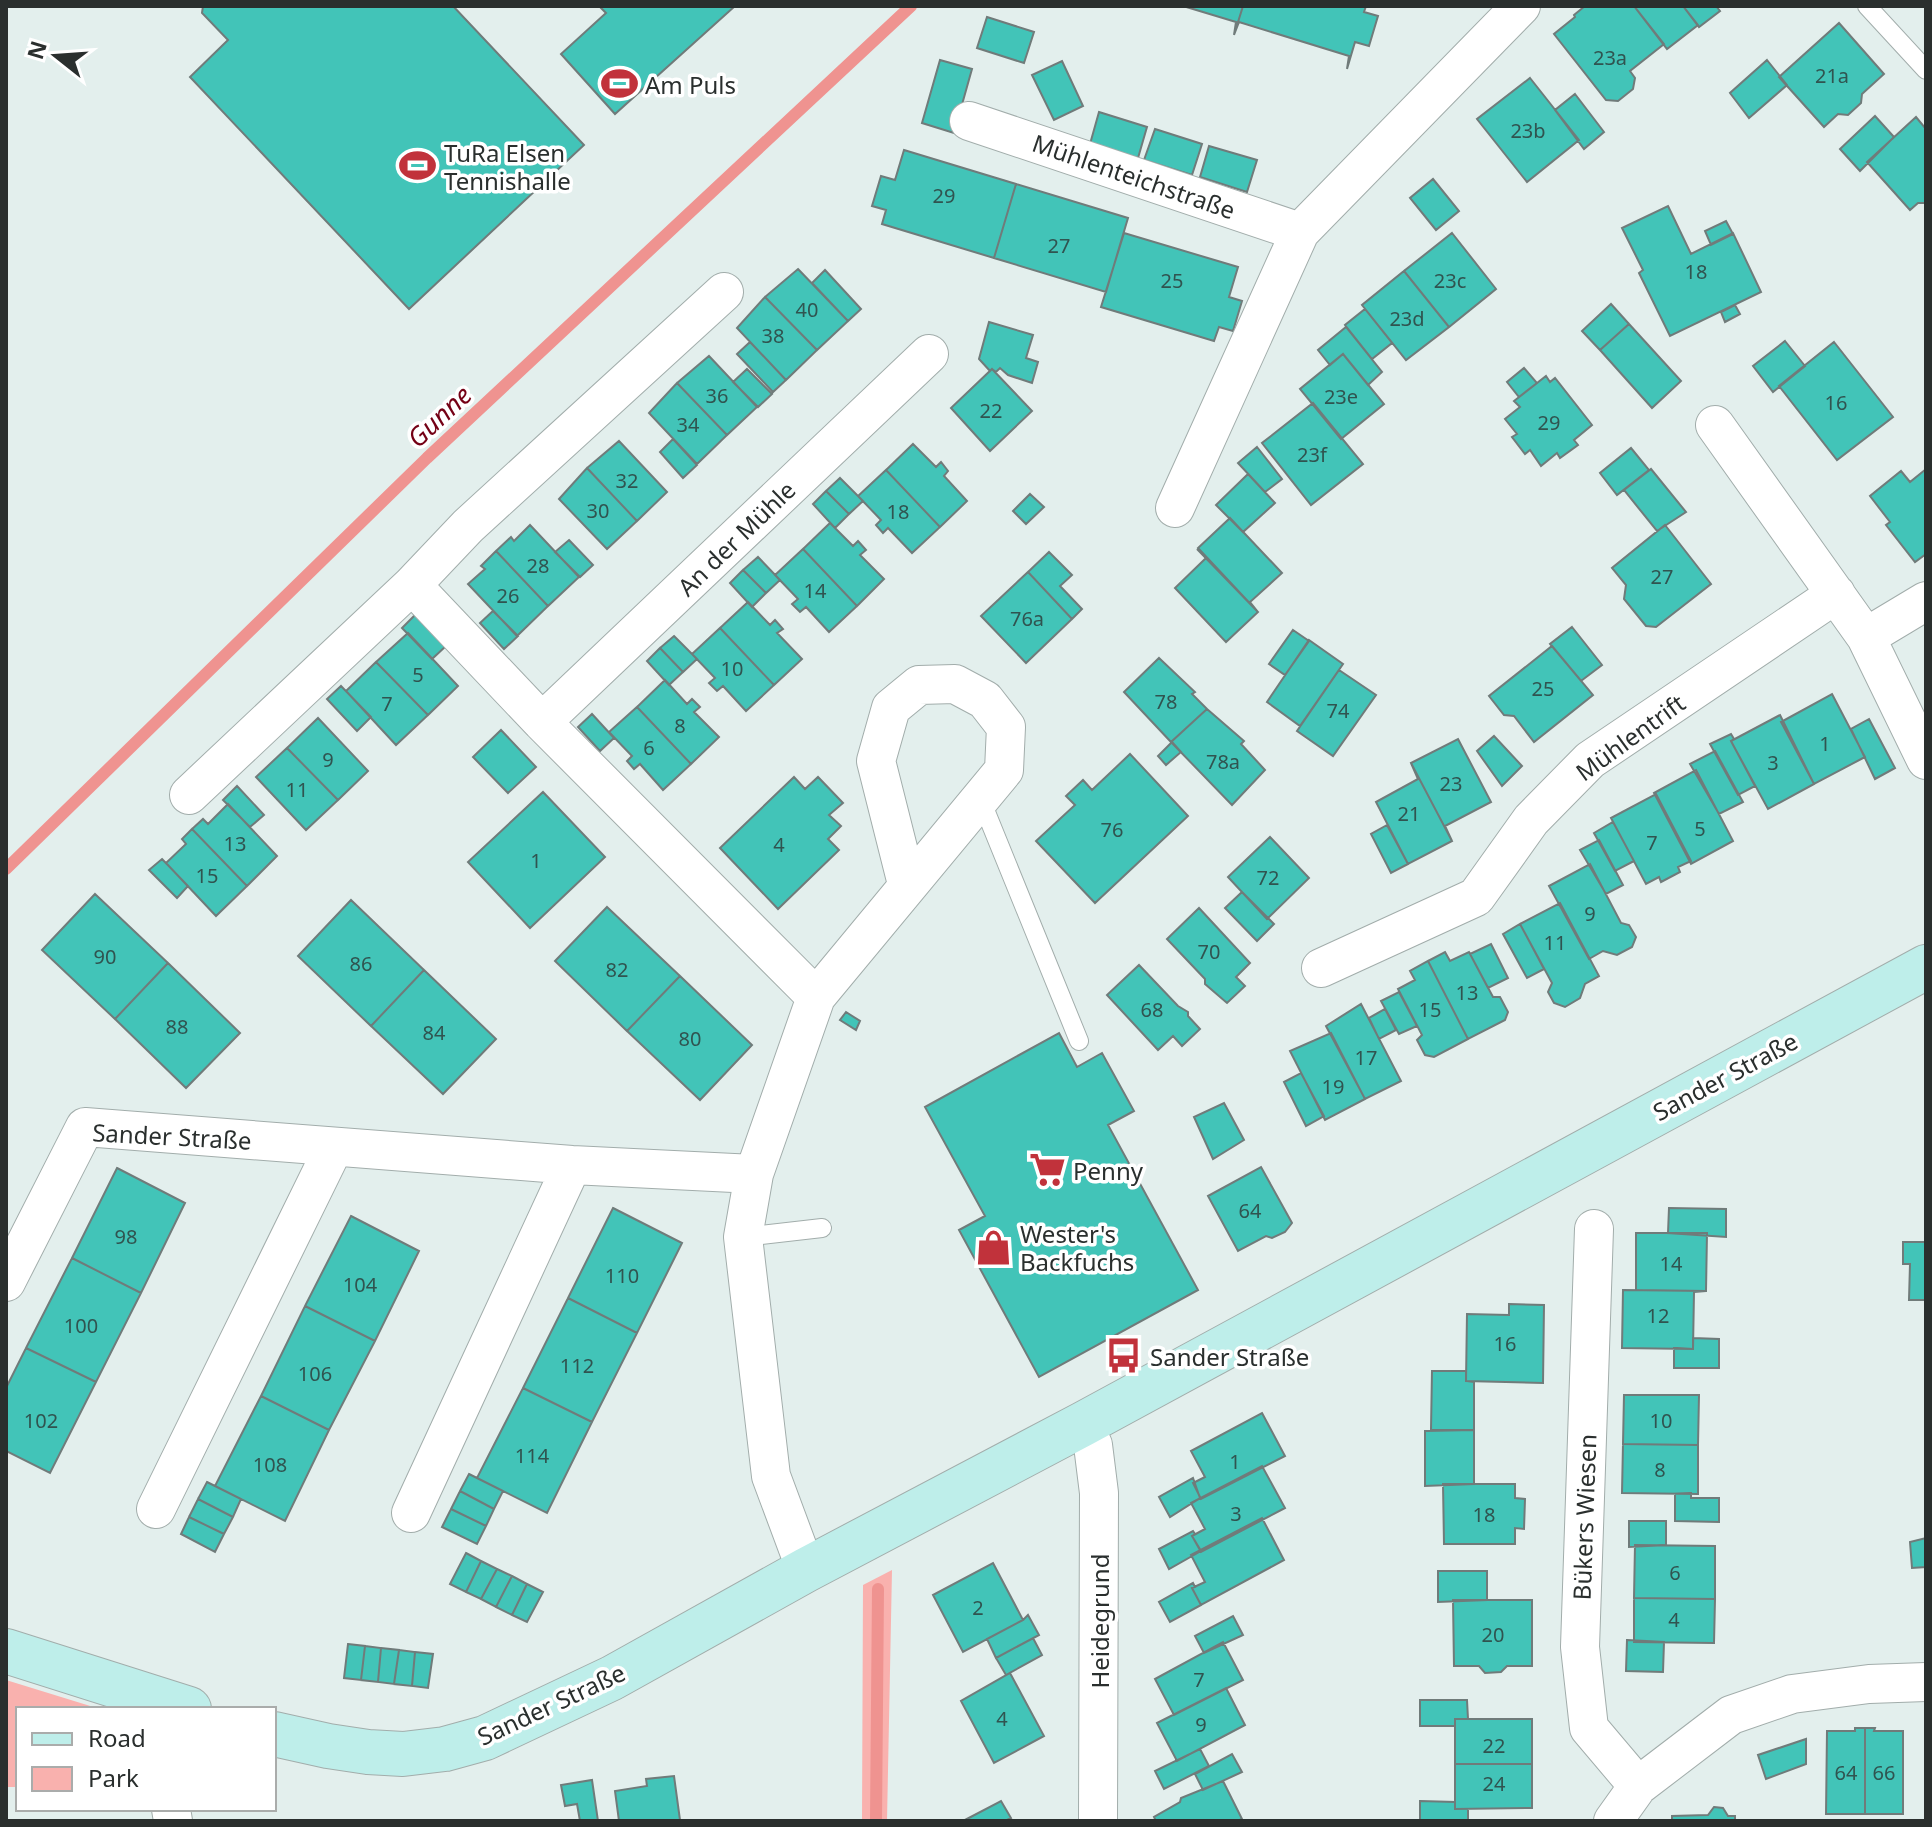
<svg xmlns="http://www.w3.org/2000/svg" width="1932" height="1827" viewBox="0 0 1932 1827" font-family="'Noto Sans',sans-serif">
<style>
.green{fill:#f9b1ae}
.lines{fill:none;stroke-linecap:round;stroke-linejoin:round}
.stream{stroke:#ef9390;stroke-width:12}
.building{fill:#42c4b8;stroke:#707b7a;stroke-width:2}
.lane-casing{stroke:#a2adab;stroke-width:20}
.street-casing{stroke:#a2adab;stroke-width:40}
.secondary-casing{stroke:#a2adab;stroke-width:46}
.lane{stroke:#fff;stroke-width:18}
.street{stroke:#fff;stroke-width:38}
.secondary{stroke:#beeeea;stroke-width:44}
.labels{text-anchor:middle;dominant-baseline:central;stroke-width:7;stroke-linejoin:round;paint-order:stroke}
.number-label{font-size:20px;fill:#305450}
.poi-label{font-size:24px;fill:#2a2f2e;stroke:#fff;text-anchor:start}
.street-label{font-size:24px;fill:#2a2f2e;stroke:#fff}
.water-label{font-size:26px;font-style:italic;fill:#740015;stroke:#fff}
</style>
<rect width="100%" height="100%" fill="#e3efed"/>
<path class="green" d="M892,1570L887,1821H862L863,1585Z
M6,1680L100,1709H18V1787H6Z"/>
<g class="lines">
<path class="stream" d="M6,869L427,458L911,6
M876,1821L878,1589"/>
</g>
<path class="building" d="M203,6H453L584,145L409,309L190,77L228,40L202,13Z
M599,6H735L615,114L561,54L606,13Z
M1183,6H1243L1234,35L1236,22Z
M1243,6H1366L1364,12L1378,16L1369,46L1355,42L1347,69L1349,56L1239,22L1234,35Z
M1585,6H1634L1664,44L1630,71L1635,78L1633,89L1618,101L1606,100L1554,34L1575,17L1574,15Z
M1634,6H1683L1698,25L1667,49Z
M1683,6H1716L1720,11L1699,27Z
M987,17L1034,32L1024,63L977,48Z
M1839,23L1884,74L1862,94L1861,103L1848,115L1838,114L1824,127L1779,77Z
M940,60L972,69L954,133L922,123Z
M1767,60L1787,85L1749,118L1730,93Z
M1062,61L1083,106L1054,120L1032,75Z
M1530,78L1579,140L1527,182L1477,119Z
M1575,94L1604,132L1584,149L1555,110Z
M1099,112L1147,127L1138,158L1090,144Z
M1875,116L1894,137L1860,171L1840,149Z
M1916,117L1926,129V203H1918L1910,210L1867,162Z
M1155,129L1202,144L1192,175L1144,160Z
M1209,146L1257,160L1247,192L1200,177Z
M904,150L1016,184L994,258L882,224L886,210L872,206L881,176L895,180Z
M1433,179L1459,211L1436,230L1410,198Z
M1016,184L1128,218L1106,292L994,258Z
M1668,206L1691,254L1733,233L1761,292L1670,336L1639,273L1643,270L1622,228Z
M1726,221L1733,234L1711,245L1705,231Z
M1124,233L1238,267L1229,297L1242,301L1233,331L1219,327L1214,341L1101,307Z
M1452,233L1496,289L1449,327L1404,271Z
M798,269L848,321L817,350L765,297Z
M825,270L861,309L848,321L812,283Z
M1404,271L1449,327L1406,360L1362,305Z
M765,297L817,350L786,380L737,328Z
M1611,304L1629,324L1600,350L1582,331Z
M1735,305L1740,314L1725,322L1721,312Z
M1365,309L1392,343L1372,359L1345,325Z
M989,322L1033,335L1026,358L1038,362L1032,383L1008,375L1000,368L996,372L992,369L990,371L979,359Z
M1629,324L1681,381L1652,408L1600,350Z
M1346,327L1382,372L1368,385L1343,354L1330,365L1318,350Z
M1785,341L1805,366L1773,392L1753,366Z
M750,342L786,380L773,392L737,354Z
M1834,342L1893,417L1837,460L1779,386Z
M1343,354L1384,404L1341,439L1300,389Z
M709,356L757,407L727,435L677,383Z
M1524,368L1537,383L1519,397L1507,382Z
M747,369L772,394L758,407L733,382Z
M992,369L1032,411L990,451L951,408Z
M1546,376L1550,382L1555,378L1592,425L1574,440L1578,445L1560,458L1557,453L1541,466L1530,450L1525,454L1512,437L1517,434L1505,419L1520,407L1514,401Z
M677,383L727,435L697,464L649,413Z
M1313,403L1363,464L1311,505L1262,443Z
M673,439L697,465L683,478L660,452Z
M619,441L667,492L637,521L587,468Z
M913,444L936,467L941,462L948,471L944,476L967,501L940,527L886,470Z
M1257,447L1282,479L1265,492L1238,463Z
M1631,448L1649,470L1617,495L1600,473Z
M587,468L637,521L607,549L559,499Z
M1651,469L1686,512L1657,531L1624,490Z
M1926,469V554L1915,562L1886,525L1890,522L1870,496L1901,471L1910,482Z
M886,470L940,527L912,553L888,528L883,533L876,525L881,520L858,496Z
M1248,474L1275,503L1243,532L1216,505Z
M840,478L863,501L849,514L826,491Z
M826,491L849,514L835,528L813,504Z
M1030,494L1044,507L1026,524L1013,511Z
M1230,518L1282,573L1250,602L1258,612L1198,548Z
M830,523L853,546L858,541L866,550L860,555L884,579L857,606L803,549Z
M530,525L579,577L548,606L496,551L511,537L514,541Z
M1665,525L1711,584L1656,627L1646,626L1624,599L1626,585L1612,568Z
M569,540L593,565L580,577L555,552Z
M803,549L857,606L829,632L806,607L800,612L792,604L798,599L775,575Z
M1197,549L1258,612L1226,642L1175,588L1206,558Z
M496,551L548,606L517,636L468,584L485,569L481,566Z
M1049,552L1072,575L1060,586L1082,609L1072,619L1028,572Z
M758,557L780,580L766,593L743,570Z
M743,570L766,593L752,607L730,583Z
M1028,572L1072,619L1026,663L981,616Z
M748,602L770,625L775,620L783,629L777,633L802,659L774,685L720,628Z
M493,611L518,636L504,649L480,623Z
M416,614L446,646L432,659L402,628Z
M1572,627L1602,665L1581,681L1550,644Z
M720,628L774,685L746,711L723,686L717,691L709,683L715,678L692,654Z
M1293,630L1309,641L1285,675L1269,664Z
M408,633L458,686L428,715L376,662Z
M674,636L697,659L683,672L660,648Z
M1309,640L1343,664L1300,726L1267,702Z
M1552,646L1593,695L1534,742L1514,716L1504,715L1489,696Z
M660,648L683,672L669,685L647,661Z
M1159,658L1195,692L1192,694L1207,709L1171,742L1124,692Z
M376,662L428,715L396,745L346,691Z
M1339,670L1376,695L1333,756L1297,731Z
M665,680L687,704L692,699L700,707L694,712L719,737L691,764L637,707Z
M341,686L371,717L357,731L327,699Z
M1832,694L1865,757L1814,784L1781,722Z
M637,707L691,764L663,790L640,764L634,769L627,761L632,756L609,732Z
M1207,709L1244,741L1241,744L1265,770L1232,805L1171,742Z
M592,714L614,738L600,751L578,727Z
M1780,715L1814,784L1768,809L1731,741Z
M318,718L368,771L338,800L287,748Z
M1869,719L1895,768L1875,779L1851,729Z
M501,730L536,767L508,793L473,757Z
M1731,734L1734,739L1731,741L1755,786L1738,795L1710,744Z
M1494,736L1522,766L1502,786L1477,751Z
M1458,739L1491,802L1445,826L1452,841L1411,763Z
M1172,742L1181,752L1166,765L1158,756Z
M287,748L338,800L306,830L256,777Z
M1715,751L1743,802L1719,814L1690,764Z
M1130,754L1188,816L1095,903L1036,841L1075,805L1066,796L1083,780L1092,790Z
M1411,763L1452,841L1408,864L1376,802L1418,779Z
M1696,770L1733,841L1691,864L1654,793Z
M794,777L805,789L818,777L843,803L829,815L841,826L828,839L839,850L778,909L720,848Z
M237,786L264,815L250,827L223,800Z
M543,792L605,857L530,928L468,862Z
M1656,794L1691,861L1678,867L1680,872L1661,882L1659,877L1646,884L1611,818Z
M228,804L277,856L247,886L192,829L203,819L208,824Z
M1613,822L1634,861L1615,871L1594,833Z
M1387,825L1408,864L1391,873L1371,834Z
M192,829L247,886L216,916L166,863L186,844L182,839Z
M1270,837L1309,878L1267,919L1228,877Z
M1599,840L1623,885L1606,894L1580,850Z
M162,859L188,886L177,898L149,870Z
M1590,864L1621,923L1629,925L1636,937L1632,947L1617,955L1603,951L1589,959L1549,886Z
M1242,892L1274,924L1257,941L1225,908Z
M95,894L168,963L115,1019L42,950Z
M351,900L424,970L371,1026L298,956Z
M1560,903L1599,976L1585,984L1580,998L1565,1007L1554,1003L1548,992L1552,983L1520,924Z
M607,907L680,976L627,1031L555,961Z
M1199,908L1250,963L1236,977L1245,986L1227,1003L1205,984V979L1167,939Z
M1520,924L1544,969L1527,978L1503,934Z
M1491,944L1508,978L1488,988L1470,954Z
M1445,952L1450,961L1469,952L1493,997H1500L1508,1012L1505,1020L1468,1039L1428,961Z
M1428,961L1468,1039L1434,1057L1425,1055L1417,1040L1422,1035L1398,989L1415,980L1410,971Z
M168,963L240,1033L186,1088L115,1019Z
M1139,965L1178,1006L1188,1012V1016L1200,1029L1182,1046L1173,1036L1158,1050L1107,995Z
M424,970L496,1039L443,1094L371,1026Z
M680,976L752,1045L700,1100L627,1031Z
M1399,992L1417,1026L1399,1034L1381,1001Z
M1361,1004L1401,1081L1365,1099L1326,1026Z
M1385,1009L1396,1030L1379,1039L1369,1018Z
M846,1012L860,1021L856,1030L840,1020Z
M1059,1033L1077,1067L1102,1053L1134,1111L1108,1125L1198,1290L1039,1377L959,1230L985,1216L925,1107Z
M1331,1033L1365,1099L1325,1120L1290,1051Z
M1301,1073L1324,1116L1306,1126L1284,1082Z
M1224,1103L1244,1140L1213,1159L1194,1117Z
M1261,1167L1292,1223L1285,1232L1272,1238L1266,1236L1238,1251L1208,1196Z
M117,1168L185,1203L141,1293L72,1258Z
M613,1208L682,1243L637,1333L568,1298Z
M1669,1208L1726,1209V1237L1668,1233Z
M351,1216L419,1251L375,1341L305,1306Z
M1636,1233H1707L1706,1291L1636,1290Z
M1903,1242H1926V1300H1909L1910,1264H1903Z
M72,1258L141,1293L96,1382L26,1348Z
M1623,1290L1706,1291L1694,1292L1693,1349L1622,1348Z
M568,1298L637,1333L592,1422L523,1388Z
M1509,1304L1544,1305L1543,1383L1466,1381L1467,1314L1509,1315Z
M305,1306L375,1341L329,1430L261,1396Z
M1693,1338L1719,1339V1368H1674V1348L1693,1349Z
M26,1348L96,1382L50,1473L6,1451V1388Z
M1432,1371H1466V1381L1474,1382V1430H1431Z
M523,1388L592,1422L547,1513L477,1478Z
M1624,1395H1699L1698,1445L1623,1444Z
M261,1396L329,1430L285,1521L215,1486Z
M1262,1413L1285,1456L1201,1499L1193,1483L1205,1477L1191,1451Z
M1474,1430V1484L1425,1486V1431Z
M1623,1444L1698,1445V1494L1622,1493Z
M1262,1466L1285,1508L1201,1552L1192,1536L1205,1529L1191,1503Z
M469,1474L503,1491L494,1509L460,1491Z
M1193,1478L1200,1498L1170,1517L1159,1497Z
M207,1482L241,1499L233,1517L198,1499Z
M1443,1484H1515V1498L1525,1499L1524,1529L1515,1528V1544H1444Z
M460,1491L494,1509L486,1526L451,1509Z
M1691,1493V1498H1719V1522L1675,1521V1494Z
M198,1499L233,1517L224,1534L189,1517Z
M451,1509L486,1526L477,1544L442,1527Z
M189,1517L224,1534L215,1552L181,1534Z
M1262,1518L1284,1560L1201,1605L1192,1588L1205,1582L1191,1555Z
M1629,1521H1666V1545L1629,1547Z
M1193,1531L1195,1534L1192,1536L1201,1551L1169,1569L1159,1549Z
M1926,1538V1567L1912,1568L1910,1542Z
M1635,1545L1715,1546V1599L1634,1598Z
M466,1553L481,1561L466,1592L450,1584Z
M481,1561L497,1569L481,1599L466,1592Z
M993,1563L1023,1620L963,1652L933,1595Z
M497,1569L512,1576L496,1607L481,1599Z
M1438,1571H1487V1600L1438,1602Z
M512,1576L527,1584L512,1615L496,1607Z
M1193,1583L1195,1587L1192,1588L1201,1605L1170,1622L1159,1602Z
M527,1584L543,1592L527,1622L512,1615Z
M1634,1598L1715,1599L1714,1643L1634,1642Z
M1453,1600H1532V1666H1507L1501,1672L1485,1673L1479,1666H1454Z
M1028,1615L1039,1635L996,1658L987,1639L1023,1620Z
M1233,1616L1243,1635L1204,1653L1195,1636Z
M1033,1638L1042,1655L1006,1675L996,1658Z
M1627,1640L1664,1642L1663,1672L1626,1671Z
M1223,1642L1243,1680L1174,1715L1155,1679Z
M348,1644L365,1646L361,1680L344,1678Z
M365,1646L381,1648L378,1682L361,1680Z
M381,1648L399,1650L394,1684L378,1682Z
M399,1650L415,1652L412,1686L394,1684Z
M415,1652L433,1654L428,1688L412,1686Z
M1010,1673L1044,1736L994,1763L961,1701Z
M1226,1688L1245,1725L1177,1761L1157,1723Z
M1420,1700H1467L1468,1719H1455V1726H1420Z
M1455,1719H1532V1764H1455Z
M1855,1728H1865V1814H1826L1827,1731H1855Z
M1865,1728H1875L1874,1731H1903V1814H1865Z
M1806,1739V1764L1766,1779L1758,1755Z
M1200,1749L1209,1766L1164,1789L1155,1771Z
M1232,1754L1242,1772L1203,1790L1195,1774Z
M1455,1764H1532V1808L1455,1809Z
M674,1776L680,1820L619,1821L615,1791L647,1786L646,1779Z
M592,1780L598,1821H580L577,1804L565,1806L561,1785Z
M1223,1781L1242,1819L1237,1821H1156L1154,1817L1180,1802L1181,1798Z
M1001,1801L1011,1818L1005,1821H963Z
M1420,1801L1455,1802V1809H1468V1821H1420Z
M1714,1807L1723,1808L1728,1816H1735V1821H1672V1816L1708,1815Z"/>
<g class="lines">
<defs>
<path id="lane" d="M1867,6L1926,70
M981,800L1079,1041
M743,1237L822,1228"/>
<path id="street" d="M969,121L1300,232
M1715,425L1866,637L1926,760
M1175,508L1300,232L1521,6
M412,585L542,722L816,997
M1866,637L1926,601
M542,722L929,354
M189,795L412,585L468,526L724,292
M1321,968L1476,897L1531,820L1590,760L1836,594
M1594,1229L1580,1647L1589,1728L1638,1786
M6,1282L85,1127L572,1165L754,1174
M1083,1424L1093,1445L1099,1493L1098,1821
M156,1509L334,1147
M411,1513L572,1165
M806,1570L771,1476L743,1237L754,1174L816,997L1004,770L1006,727L985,700L955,684L919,685L891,708L876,761L907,884
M171,1809L173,1821
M1613,1821L1638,1786L1731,1715L1792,1694L1869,1684L1926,1682"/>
<path id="secondary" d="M6,1651L189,1709
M274,1734L328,1746L368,1752L403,1754L445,1749L485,1738L612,1678L806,1570L1083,1424L1926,967"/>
</defs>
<use href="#lane" class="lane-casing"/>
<use href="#street" class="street-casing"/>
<use href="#secondary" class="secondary-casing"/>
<use href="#lane" class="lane"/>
<use href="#street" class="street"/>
<use href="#secondary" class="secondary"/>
</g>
<defs>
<symbol id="stadium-bare" viewBox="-9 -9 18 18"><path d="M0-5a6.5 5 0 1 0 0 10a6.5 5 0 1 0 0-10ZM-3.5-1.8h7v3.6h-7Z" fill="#c1323b" stroke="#fff" stroke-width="2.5" paint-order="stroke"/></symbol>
<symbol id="supermarket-bare" viewBox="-9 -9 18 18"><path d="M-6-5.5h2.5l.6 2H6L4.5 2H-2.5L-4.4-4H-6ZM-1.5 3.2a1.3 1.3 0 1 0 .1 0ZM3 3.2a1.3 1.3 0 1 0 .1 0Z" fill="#c1323b" stroke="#fff" stroke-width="2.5" paint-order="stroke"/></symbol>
<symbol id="shop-bare" viewBox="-9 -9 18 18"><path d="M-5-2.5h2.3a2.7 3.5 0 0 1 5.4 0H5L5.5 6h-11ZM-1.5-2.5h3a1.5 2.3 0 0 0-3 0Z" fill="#c1323b" stroke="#fff" stroke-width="2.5" paint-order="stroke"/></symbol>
<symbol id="bus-bare" viewBox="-9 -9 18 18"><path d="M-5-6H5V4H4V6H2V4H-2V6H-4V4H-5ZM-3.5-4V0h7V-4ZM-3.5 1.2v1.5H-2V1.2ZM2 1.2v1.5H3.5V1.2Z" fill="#c1323b" stroke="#fff" stroke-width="2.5" paint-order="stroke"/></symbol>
</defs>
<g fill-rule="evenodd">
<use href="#stadium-bare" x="594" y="58" width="51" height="51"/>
<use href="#stadium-bare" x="392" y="140" width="51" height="51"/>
<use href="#supermarket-bare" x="1022" y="1144" width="51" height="51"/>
<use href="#shop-bare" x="968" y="1222" width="51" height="51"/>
<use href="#bus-bare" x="1098" y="1330" width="51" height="51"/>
</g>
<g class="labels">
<g class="number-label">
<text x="1610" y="57">23a</text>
<text x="1832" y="75">21a</text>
<text x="1528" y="130">23b</text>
<text x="944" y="195">29</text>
<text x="1059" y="245">27</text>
<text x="1696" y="271">18</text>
<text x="1172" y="280">25</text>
<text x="1450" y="280">23c</text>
<text x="807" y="309">40</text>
<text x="1407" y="318">23d</text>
<text x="773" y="335">38</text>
<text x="717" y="395">36</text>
<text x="1341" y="396">23e</text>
<text x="1836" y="402">16</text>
<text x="991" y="410">22</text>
<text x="1549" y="422">29</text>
<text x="688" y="424">34</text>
<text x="1312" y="454">23f</text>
<text x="627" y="480">32</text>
<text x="598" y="510">30</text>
<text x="898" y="511">18</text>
<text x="538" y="565">28</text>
<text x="1662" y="576">27</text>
<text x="815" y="590">14</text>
<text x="508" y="595">26</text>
<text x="1027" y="618">76a</text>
<text x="732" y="668">10</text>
<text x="418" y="674">5</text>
<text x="1543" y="688">25</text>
<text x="1166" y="701">78</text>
<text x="387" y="703">7</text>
<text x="1338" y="710">74</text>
<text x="680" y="725">8</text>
<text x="1825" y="743">1</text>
<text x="649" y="747">6</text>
<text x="328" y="759">9</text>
<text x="1223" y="761">78a</text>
<text x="1773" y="762">3</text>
<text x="1451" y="783">23</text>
<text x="297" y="789">11</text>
<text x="1409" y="813">21</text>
<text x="1700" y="828">5</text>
<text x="1112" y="829">76</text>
<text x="1652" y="842">7</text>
<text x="235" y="843">13</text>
<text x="779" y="844">4</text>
<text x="536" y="860">1</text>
<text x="207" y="875">15</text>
<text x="1268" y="877">72</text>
<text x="1590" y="913">9</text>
<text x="1555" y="942">11</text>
<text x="1209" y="951">70</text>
<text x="105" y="956">90</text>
<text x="361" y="963">86</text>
<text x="617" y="969">82</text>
<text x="1467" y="992">13</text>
<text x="1152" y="1009">68</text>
<text x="1430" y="1009">15</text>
<text x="177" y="1026">88</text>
<text x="434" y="1032">84</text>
<text x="690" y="1038">80</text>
<text x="1366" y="1057">17</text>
<text x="1333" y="1086">19</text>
<text x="1250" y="1210">64</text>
<text x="126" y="1236">98</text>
<text x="1671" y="1263">14</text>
<text x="622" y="1275">110</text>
<text x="360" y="1284">104</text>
<text x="1658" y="1315">12</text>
<text x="81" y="1325">100</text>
<text x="1505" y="1343">16</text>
<text x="577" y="1365">112</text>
<text x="315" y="1373">106</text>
<text x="41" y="1420">102</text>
<text x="1661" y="1420">10</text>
<text x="532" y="1455">114</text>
<text x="1235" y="1461">1</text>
<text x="270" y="1464">108</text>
<text x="1660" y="1469">8</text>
<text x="1236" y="1513">3</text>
<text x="1484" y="1514">18</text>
<text x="1675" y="1572">6</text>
<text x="978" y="1607">2</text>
<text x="1674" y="1619">4</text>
<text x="1493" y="1634">20</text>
<text x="1199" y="1679">7</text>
<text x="1002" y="1718">4</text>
<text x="1201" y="1724">9</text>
<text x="1494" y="1745">22</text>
<text x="1846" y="1772">64</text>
<text x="1884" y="1772">66</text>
<text x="1494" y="1783">24</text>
</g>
<g class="poi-label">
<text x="645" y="84">Am Puls</text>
<text x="444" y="152">TuRa Elsen<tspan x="444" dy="28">Tennishalle</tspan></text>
<text x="1073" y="1170">Penny</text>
<text x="1020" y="1233">Wester's<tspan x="1020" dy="28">Backfuchs</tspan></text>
<text x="1150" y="1356">Sander Straße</text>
</g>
<g class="street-label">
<text transform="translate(1134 176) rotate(19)">Mühlenteichstraße</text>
<text transform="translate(736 538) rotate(-44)">An der Mühle</text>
<text transform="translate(1630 737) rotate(-36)">Mühlentrift</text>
<text transform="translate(1725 1076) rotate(-28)">Sander Straße</text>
<text transform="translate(172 1136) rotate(3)">Sander Straße</text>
<text transform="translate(1584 1517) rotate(-88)">Bükers Wiesen</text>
<text transform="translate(1099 1621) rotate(-90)">Heidegrund</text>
<text transform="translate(551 1704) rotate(-25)">Sander Straße</text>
</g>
<g class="water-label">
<text transform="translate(439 416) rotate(-43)">Gunne</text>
</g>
</g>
<rect width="1932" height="1827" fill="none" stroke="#2a2f2e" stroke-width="16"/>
<rect x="16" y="1707" width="260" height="104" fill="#ffffff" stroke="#aaacab" stroke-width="2"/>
<rect x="32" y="1733" width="40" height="12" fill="#beeeea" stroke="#aaacab" stroke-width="2"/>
<text x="88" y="1747" font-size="24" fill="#2a2f2e">Road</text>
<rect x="32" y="1767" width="40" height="24" fill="#f9b1ae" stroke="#aaacab" stroke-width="2"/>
<text x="88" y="1787" font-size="24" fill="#2a2f2e">Park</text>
<g transform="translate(56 56) rotate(287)" stroke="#ffffff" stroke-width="6" paint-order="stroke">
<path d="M0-6L14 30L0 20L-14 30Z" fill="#2a2f2e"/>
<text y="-12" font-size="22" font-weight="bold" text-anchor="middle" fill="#2a2f2e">N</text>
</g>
</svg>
